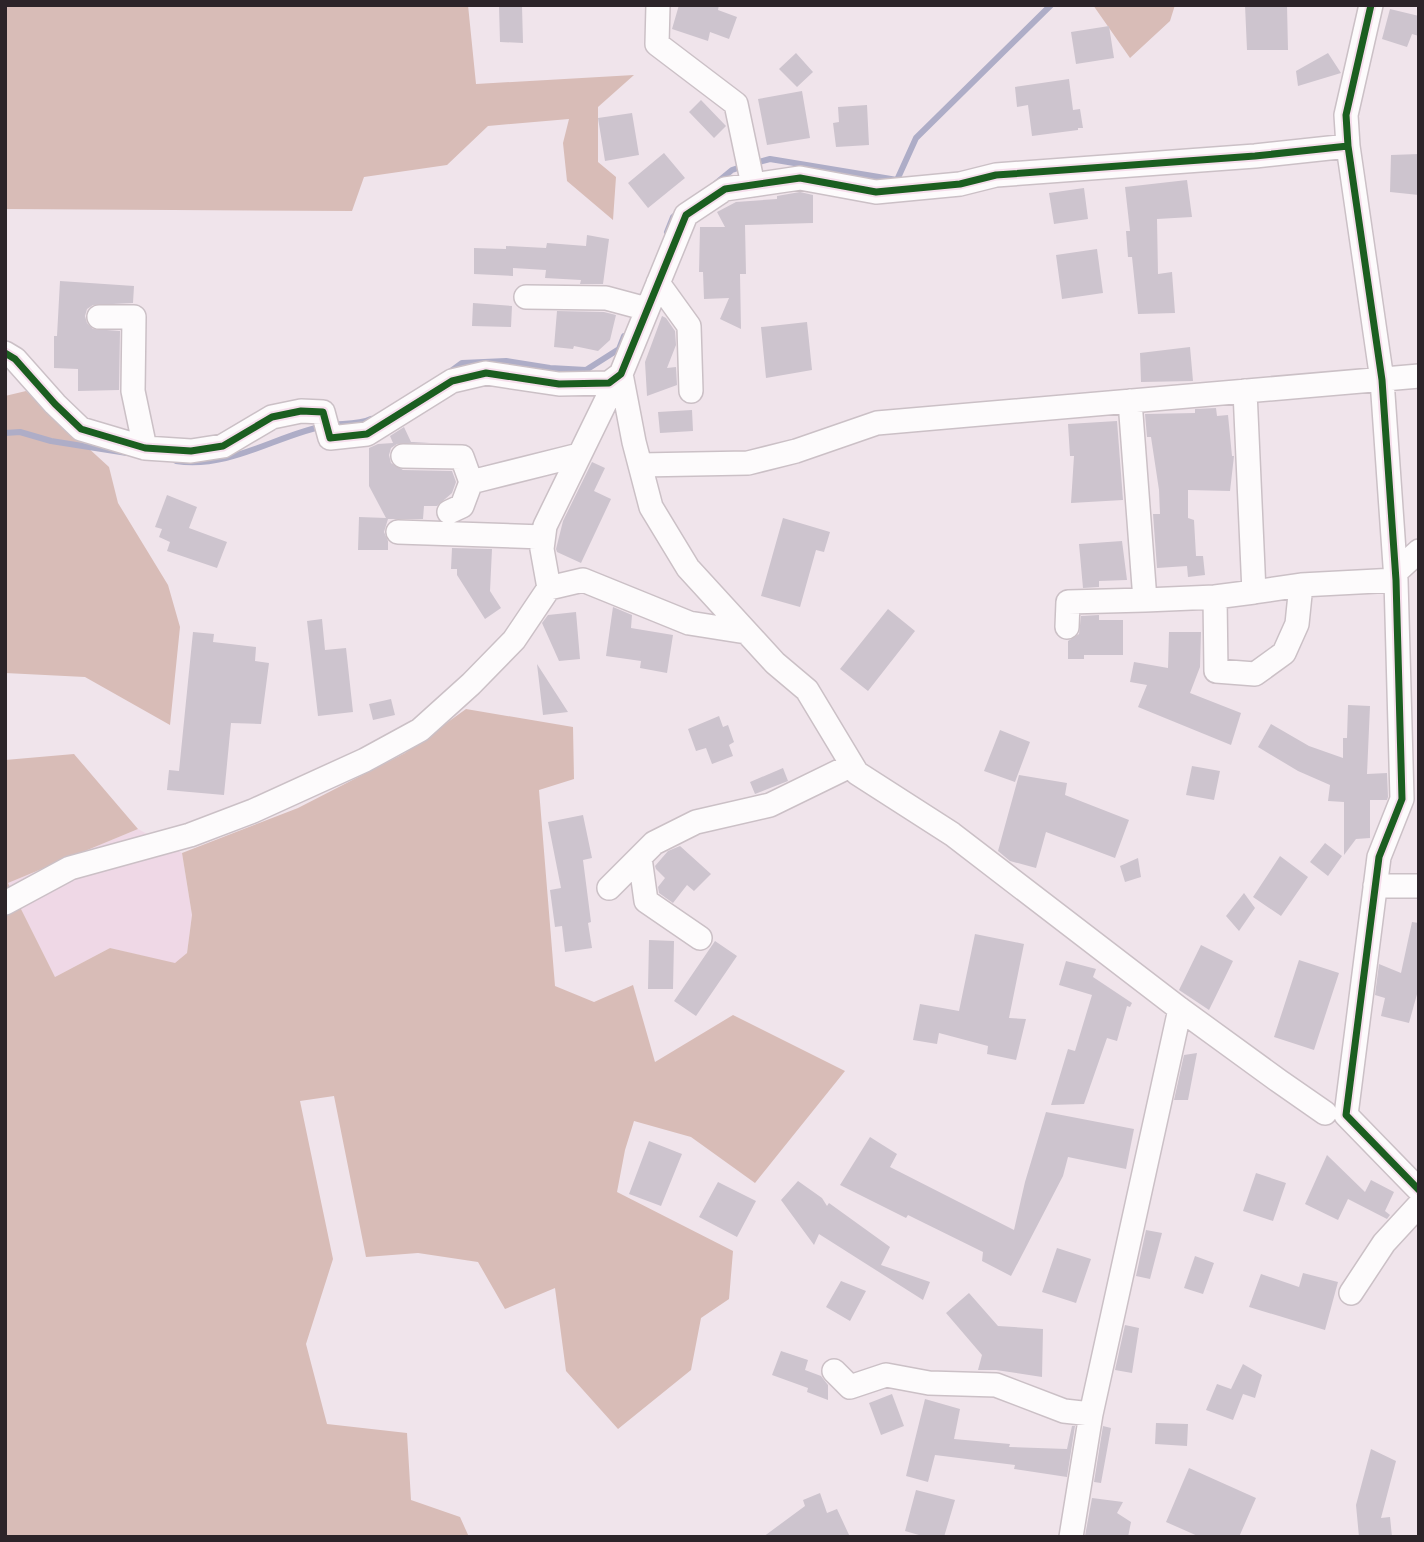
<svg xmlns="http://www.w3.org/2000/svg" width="1424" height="1542" viewBox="0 0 1424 1542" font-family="'Space Grotesk',sans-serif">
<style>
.built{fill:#efd8e6}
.forest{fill:#d8bcb7}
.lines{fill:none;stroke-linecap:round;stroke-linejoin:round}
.stream{stroke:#aeadc7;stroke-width:6}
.building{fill:#cdc4ce}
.street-casing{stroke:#cbc0c6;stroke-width:26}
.street{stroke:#fdfbfc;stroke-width:23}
.cycleway-casing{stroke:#f6deec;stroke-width:11}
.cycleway{stroke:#1b5e20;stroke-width:7}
</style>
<rect width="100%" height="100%" fill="#f0e4eb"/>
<path class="built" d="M138,829L182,853L192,915L187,953L175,964L110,948L55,977L8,883Z"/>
<path class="forest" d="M5,5H468L476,84L634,75L598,107V162L616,177L613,220L567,181L563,143L569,119L488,126L447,165L364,177L352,211L5,209Z
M1093,5H1175L1170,21L1130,58Z
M26,391L109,467L118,503L168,585L180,627L170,725L85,677L5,673V396Z
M466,709L573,727L574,779L539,790L555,986L594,1002L633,985L655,1062L733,1015L845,1071L755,1183L691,1137L634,1121L625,1150L617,1192L733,1251L729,1299L701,1318L691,1370L618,1429L566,1371L555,1288L505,1309L478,1262L418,1253L366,1257L334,1096L300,1101L333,1259L306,1344L327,1424L407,1433L411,1500L460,1517L469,1537H5V760L74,754L138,829L8,883L55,977L110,948L175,963L187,953L192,915L182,853L298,808L405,753Z"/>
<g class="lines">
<path class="stream" d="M755,163L770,159L897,180L916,138L1051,5
M715,184L732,170L744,166
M667,232L673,217L679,212
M447,374L462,363L506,361L550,368L586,370L619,349L624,336
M5,433L20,432L51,441L127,453
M176,461C231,469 276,435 328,425C342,423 359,425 371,419"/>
</g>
<path class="building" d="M679,5H719L718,10L737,17L729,39L710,32L708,41L672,29Z
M1245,5H1287L1288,50H1247Z
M499,6H522L523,43L500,42Z
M1390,9L1419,16V36L1412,34L1407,47L1382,39Z
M1109,26L1114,58L1076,64L1071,32Z
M796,53L813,72L797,87L779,69Z
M1328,53L1341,73L1298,86L1296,71Z
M1069,79L1073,110L1080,109L1083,128H1078V130L1032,136L1028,105L1017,107L1015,87Z
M802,91L810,138L767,145L758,99Z
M701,100L726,126L714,138L689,112Z
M867,105L869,145L836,147L833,123L839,122L838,107Z
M632,113L639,155L605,161L598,118Z
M664,153L685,178L648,208L628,183Z
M1419,154V195L1390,192L1391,155Z
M1187,180L1192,217L1157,219L1158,274L1172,272L1175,313L1138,314L1132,257H1128L1126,231H1130L1125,187Z
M1084,188L1088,219L1054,224L1049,193Z
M800,192L813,195V223L745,225L746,274H740L741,329L720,319L729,298L704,299L703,272H699L700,227H725L717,212L736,202L777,199V196Z
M587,235L609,239L603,284H580L581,280L545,278L546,270L513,268V276L474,274V248L506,249V246L546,248L547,243L586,246Z
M1097,249L1103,293L1062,299L1056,255Z
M60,281L134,286L133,303L93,305L87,309L85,316L87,323L93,329L120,331L119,390L78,391V369L54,368V336H57Z
M473,303L512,306L511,327L472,326Z
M557,311L604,312L616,315L610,340L598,351L574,346L573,349L554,347Z
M662,316L666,318L675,331L676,345L667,368L676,367L677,385L647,396L645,362Z
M807,322L812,370L766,378L761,327Z
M1190,347L1193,381L1141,382L1140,353Z
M1216,408L1217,416L1228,415L1232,456H1234L1230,491L1188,490V518L1194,520L1196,556H1203L1205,575L1188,577L1187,566L1157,568L1153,514H1160L1159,490L1151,437H1147L1145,414L1195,413V409Z
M692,410L693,431L660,433L658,412Z
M1117,421L1123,500L1071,503L1074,456H1070L1068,424Z
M404,427L411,442H430L397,444L391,448L389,455L391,463L403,470L452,471L456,482L452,493L437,506H424L423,519H388L384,532L388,541V550H358L359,517L386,518L369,486V448L378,444L393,443L390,436Z
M592,462L605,468L594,491L611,499L581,563L557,552L556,549L563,521Z
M167,495L197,507L189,528L227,542L217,568L167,551L170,542L159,537L162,529L155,527Z
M783,518L830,532L824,552L816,550L800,607L761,596Z
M1122,541L1127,580L1099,581V587L1083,588L1079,544Z
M452,548L492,549L490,591L501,608L485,619L457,575V569H451Z
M613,607L632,615L631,628L673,635L667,673L640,668L641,661L606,656Z
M888,609L915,631L868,691L840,669Z
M576,612L580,659L559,661L542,623L548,615Z
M1099,615V620H1123V655H1084V659H1068V641L1079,634L1081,616Z
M322,619L325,650L346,648L353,712L318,716L307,621Z
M193,632L214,634L213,642L256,647L255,661L269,663L261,724L231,723L224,795L167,790L169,770L179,771Z
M1169,632H1201L1200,667L1190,693L1241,713L1231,745L1138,707L1147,685L1130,682L1134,662L1168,668Z
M537,664L568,712L543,715Z
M391,699L395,715L373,720L369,704Z
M1348,705L1370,706L1367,774L1387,773L1388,797L1387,800H1370V838L1356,839L1344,855V802L1328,801L1330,785L1298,771L1258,747L1271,724L1309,746L1343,758V738H1347Z
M719,716L723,727L728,725L734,742L729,745L733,756L712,764L706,748L696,751L688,729Z
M1000,730L1030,742L1015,782L984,771Z
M1192,766L1220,771L1214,800L1186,795Z
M783,768L788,781L755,794L750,782Z
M1019,775L1067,783L1065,795L1129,820L1115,858L1046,832L1036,868L1010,861L998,851Z
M583,815L592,858L583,860L591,922L588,923L592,948L565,952L562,926L555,927L550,890L561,888L548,822Z
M1325,843L1342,856L1328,876L1310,862Z
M680,846L711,874L694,891L687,885L673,903L659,893L658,887L665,878L656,869L655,866L668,851Z
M1280,856L1308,877L1281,916L1253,897Z
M1138,858L1141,877L1125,882L1120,866Z
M1244,893L1255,908L1239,931L1226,916Z
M1412,922L1419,923V987L1409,1023L1381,1016L1385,998L1375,995L1379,964L1401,973Z
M975,934L1024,944L1009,1018L1026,1019L1016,1060L987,1054L988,1046L939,1033L937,1044L913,1040L920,1004L959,1011Z
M649,940L674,941L673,989H648Z
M715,941L737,956L696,1016L674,1001Z
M1201,945L1233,961L1209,1010L1179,990Z
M1299,960L1339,973L1314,1050L1274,1037Z
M1066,961L1096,969L1093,977L1132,1003L1130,1007L1127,1006L1117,1041L1107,1038L1084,1104L1051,1105L1068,1049L1075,1051L1092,995L1059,985Z
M1197,1053L1188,1100H1174L1184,1055Z
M1046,1112L1134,1129L1126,1169L1068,1157L1063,1176L1011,1276L982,1261L983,1252L914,1218L908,1215L906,1218L840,1185L870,1137L897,1154L890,1167L1014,1230L1025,1182Z
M649,1141L682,1154L661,1206L629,1194Z
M1327,1155L1365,1192L1371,1180L1394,1192L1385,1211L1390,1215L1387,1219L1348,1199L1338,1220L1305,1204Z
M1256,1173L1286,1183L1273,1221L1243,1211Z
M798,1181L822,1198L827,1206L829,1203L890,1247L881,1265L930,1282L923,1300L819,1234L814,1245L781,1200Z
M718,1182L756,1201L737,1237L699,1217Z
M1146,1230L1162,1233L1150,1279L1136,1276Z
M1057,1248L1091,1259L1076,1303L1042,1292Z
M1195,1256L1214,1263L1203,1294L1184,1288Z
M1303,1273L1338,1282L1325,1330L1249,1307L1261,1274L1299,1287Z
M841,1281L866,1291L850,1321L826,1307Z
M969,1293L998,1326L1043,1329L1042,1377L996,1370H978L982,1355L946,1313Z
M1125,1325L1139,1328L1132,1373L1115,1370Z
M781,1351L808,1360L805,1370L821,1376L828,1385V1400L807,1392L808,1388L772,1375Z
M1243,1364L1262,1375L1255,1398L1243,1394L1233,1420L1206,1410L1217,1384L1231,1389Z
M892,1394L904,1426L881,1435L869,1403Z
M925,1399L960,1409L954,1439L1010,1444L1009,1447L1067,1449L1072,1426H1075L1067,1477L1014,1469L1015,1465L935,1455L928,1482L906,1476Z
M1156,1423L1188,1424L1187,1446L1155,1444Z
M1103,1426L1111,1428L1101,1483L1094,1482Z
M1371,1449L1396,1461L1381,1518L1390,1517L1392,1537H1359L1356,1505Z
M1189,1468L1256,1498L1239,1537H1200L1166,1522Z
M916,1490L955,1500L944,1537H926L905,1531Z
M820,1493L827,1513L837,1509L850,1537H763L805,1506L803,1500Z
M1092,1498L1123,1502L1117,1513L1131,1522L1128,1537L1085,1536Z"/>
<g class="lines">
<defs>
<path id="street" d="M658,5L657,44L736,104L753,185
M1371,5L1346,115L1348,146L1382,380L1396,580L1402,799L1379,857L1346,1115L1419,1190
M658,283L689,326L691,391
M526,297L606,298L647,309
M99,317H134L133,391L145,448
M5,353L15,359L55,404L81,429L145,448L191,451L223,446L272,417L301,411L323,412L330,438L367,434L452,381L486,373L559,384L609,383L621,374L686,215L725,189L800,178L876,192L960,184L996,175L1255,156L1348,146
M621,374L634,442L651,507L688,568L775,663L807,690L857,773L952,834L1180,1009L1279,1081L1325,1113
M1245,391L1254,592L1301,585L1396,580
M1130,401L1145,600L1215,597
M403,456L462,457L471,482L579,455
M640,465L748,463L796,451L877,423L1419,376
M449,512L462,506L471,482
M398,532L543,537
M1396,572L1419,551
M549,588L583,580L689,623L746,632
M1254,592L1215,597L1216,671L1255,674L1284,653L1297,624L1301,585
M1067,627L1068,602L1145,600
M640,858L646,901L700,938
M1375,886H1419
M609,888L654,843L696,822L770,805L852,765
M5,903L70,868L190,835L253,811L365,760L420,730L471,684L514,640L549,588L542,549L545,526L607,399L609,383
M1351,1293L1384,1243L1419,1205
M834,1371L850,1387L886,1375L929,1383L996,1385L1064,1411L1091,1414
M1071,1537L1091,1414L1180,1009"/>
</defs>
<use href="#street" class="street-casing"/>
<use href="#street" class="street"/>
<defs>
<path id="cycleway" d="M1371,5L1346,115L1348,146L1382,380L1396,580L1402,799L1379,857L1346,1115L1419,1190
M5,353L15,359L55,404L81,429L145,448L191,451L223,446L272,417L301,411L323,412L330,438L367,434L452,381L486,373L559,384L609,383L621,374L686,215L725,189L800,178L876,192L960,184L996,175L1255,156L1348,146"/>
</defs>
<use href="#cycleway" class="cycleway-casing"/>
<use href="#cycleway" class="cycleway"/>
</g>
<rect width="1424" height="1542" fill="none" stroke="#2c2429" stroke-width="14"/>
</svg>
